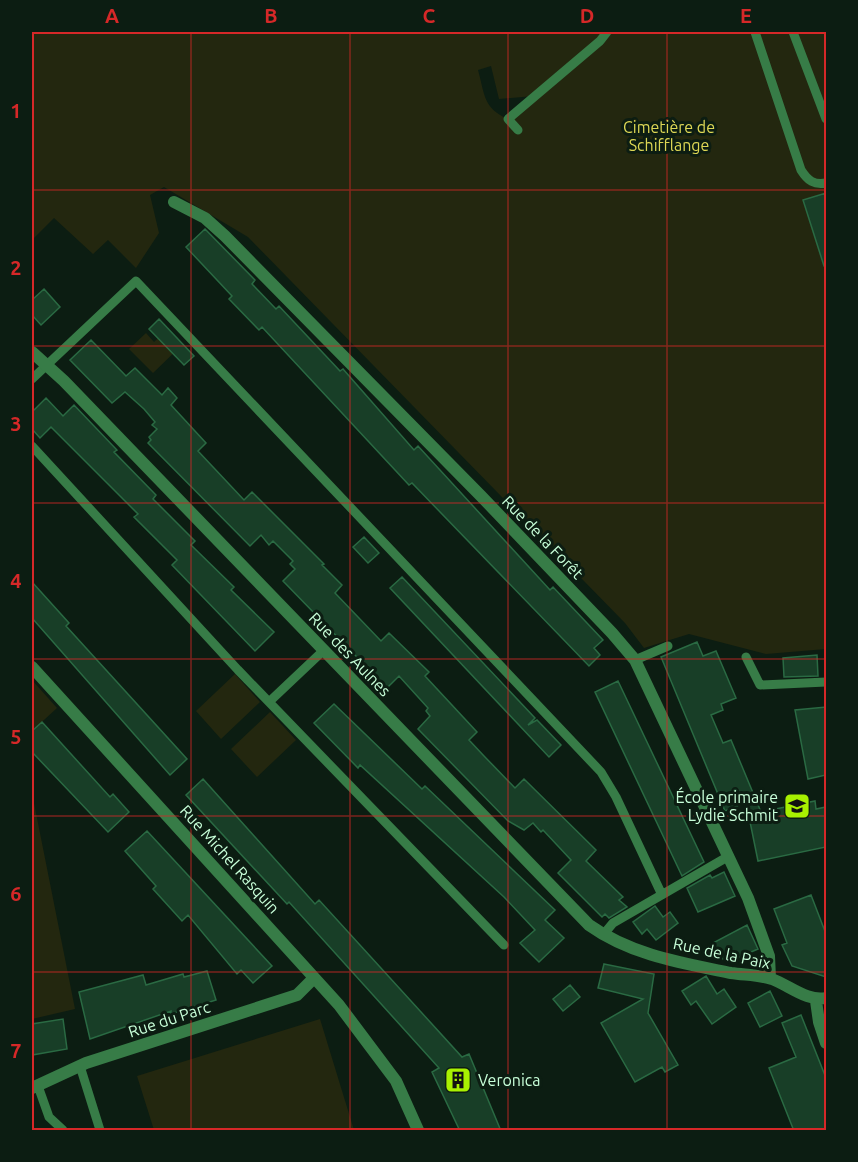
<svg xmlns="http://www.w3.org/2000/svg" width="858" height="1162" viewBox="0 0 858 1162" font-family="Ubuntu,sans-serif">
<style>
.green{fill:#23270f;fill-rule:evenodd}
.building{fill:#183e27;stroke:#2a6a43;stroke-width:1.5}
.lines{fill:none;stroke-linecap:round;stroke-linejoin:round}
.lane{stroke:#377c47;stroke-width:9}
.street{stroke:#377c47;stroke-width:12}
.grid{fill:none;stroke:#d62828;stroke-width:1.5;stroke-opacity:0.55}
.labels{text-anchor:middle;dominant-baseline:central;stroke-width:6;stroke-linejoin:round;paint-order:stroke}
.park-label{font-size:16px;fill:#ddd755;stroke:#0c1d12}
.street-label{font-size:16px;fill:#c8ffd9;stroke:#0c1d12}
.poi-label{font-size:16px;fill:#c8ffd9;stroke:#0c1d12;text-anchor:end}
.neatline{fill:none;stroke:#d62828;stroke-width:2}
.grid-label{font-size:20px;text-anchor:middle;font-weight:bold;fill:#d62828}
</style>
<rect width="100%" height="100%" fill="#0c1d12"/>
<path class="green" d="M32,32H826V649L766,654L689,634L644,648L625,623L248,237L164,187L150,195L159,233L136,268L108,240L93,254L54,218L32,240ZM491,66L499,99L534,96L508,119C483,108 485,95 478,70Z
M168,329L183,344L153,373L129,349L146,333L154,342Z
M235,674L260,702L221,739L196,711Z
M32,680L57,708L32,731Z
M270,712L296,740L257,777L231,749Z
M32,793L75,1009L32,1019Z
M320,1019L354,1130H154L137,1076Z"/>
<path class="building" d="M826,193V266H824L803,200Z
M205,229L255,280L252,284L276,309L279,306L340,371L343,369L414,450L418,446L550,590L553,587L603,640L594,648L600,655L589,666L412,483L409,485L262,327L259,330L229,299L232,296L186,247Z
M44,289L60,307L41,325L32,315V300Z
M159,319L194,356L184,365L149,329Z
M91,340L126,376L135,368L162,395L168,388L177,398L171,405L206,443L198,451L244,500L252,492L324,564L322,565L342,585L335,593L381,641L389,633L429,672L425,676L477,732L469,740L484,756L515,788L524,779L596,850L586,861L623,897L619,900L627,907L609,918L605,914L602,917L558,873L571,860L543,830L541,832L533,823L524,830L508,821L418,729L430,716L426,711L428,708L399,676L387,688L283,581L295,569L290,564L293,561L273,541L269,545L261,535L250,546L148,443L151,440L149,437L157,429L152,425L155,422L144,409L125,392L112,403L70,360Z
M46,398L63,416L74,405L117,450L114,452L156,495L153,499L195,541L191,545L234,587L231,590L274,632L255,651L172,565L177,560L134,517L138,514L51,427L40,438L32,429V412Z
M364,537L379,553L368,563L353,547Z
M402,577L535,718L528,725L537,720L561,745L549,757L390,588Z
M32,582L69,623L66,626L187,759L170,775L32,618Z
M697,642L703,656L716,651L736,698L721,704L723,710L711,715L723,743L731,740L761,812L815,801L816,809L826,807V847L758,861L746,802L725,811L661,657Z
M817,655L818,676L784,677L783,658Z
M618,681L704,862L682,876L595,692Z
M334,704L422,789L425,786L555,910L545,920L564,938L539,962L520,943L535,930L504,897L360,765L358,768L314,723Z
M826,707V775L808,779L795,710Z
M42,722L110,797L113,794L129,812L108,832L32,752V731Z
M203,779L315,904L319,900L462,1057L469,1054L501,1131H460L432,1072L439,1068L289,902L287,904L186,795Z
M147,831L272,966L253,983L241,970L237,974L188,915L182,921L153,889L156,886L125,851Z
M724,872L735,896L698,912L687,888L710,875L712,878Z
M811,895L826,934V977L792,966L782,945L787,943L774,909Z
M655,906L663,917L670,912L678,923L656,940L647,929L642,934L633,922Z
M747,925L758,949L732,960L717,958L711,944Z
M604,964L654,974L648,1013L678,1065L665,1072L662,1067L635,1082L601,1023L643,999L598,988Z
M207,971L216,1000L171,1014V1011L90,1039L79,992L143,975L146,985L183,974L184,977Z
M706,976L717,994L724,989L736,1007L712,1024L696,1001L691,1005L682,991Z
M570,985L580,997L563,1011L553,999Z
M770,991L782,1016L760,1027L748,1003Z
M801,1015L826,1078V1131H794L769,1068L796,1057L782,1023Z
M63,1019L67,1049L32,1055V1024Z"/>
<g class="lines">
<path class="lane" d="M755,32L801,170C808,181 814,185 826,183
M793,32L826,119
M518,130L508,119L600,41L607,32
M32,379L136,281L601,772L616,797L662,895
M32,446L238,670L504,945
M746,657L760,685L826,682
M635,660L668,646
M269,702L324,650
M603,935L613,923L729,856
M80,1066L100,1130
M38,1086L49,1117L63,1130"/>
<path class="street" d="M174,202L205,218L225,236L481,496L612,633L635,660L748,898L769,956L770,978
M32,352L64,381L589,925C631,955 682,963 731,973C744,975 760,975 772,979C790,986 808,1002 826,998
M32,667L339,1005L396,1081L418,1130
M816,1001L819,1022L826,1043
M32,1088L86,1063L297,995L314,978"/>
</g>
<path class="grid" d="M191,32V1130M350,32V1130M508,32V1130M667,32V1130M32,190H826M32,346H826M32,503H826M32,659H826M32,816H826M32,972H826"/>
<defs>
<symbol id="school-square" viewBox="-11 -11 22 22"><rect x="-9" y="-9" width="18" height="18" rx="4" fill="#a8f101" stroke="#0c1d12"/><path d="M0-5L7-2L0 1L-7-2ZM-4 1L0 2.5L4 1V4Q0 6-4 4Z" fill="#111"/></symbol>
<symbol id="building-square" viewBox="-11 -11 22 22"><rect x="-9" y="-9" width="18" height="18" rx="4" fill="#a8f101" stroke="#0c1d12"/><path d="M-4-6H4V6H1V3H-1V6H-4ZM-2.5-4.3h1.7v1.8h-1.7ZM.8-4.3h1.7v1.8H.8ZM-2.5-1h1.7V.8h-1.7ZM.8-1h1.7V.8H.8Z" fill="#111"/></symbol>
</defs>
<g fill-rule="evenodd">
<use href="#school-square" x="782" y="791" width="30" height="30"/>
<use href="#building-square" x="443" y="1065" width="30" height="30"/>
</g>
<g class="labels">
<g class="park-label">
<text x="669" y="127">Cimetière de<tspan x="669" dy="18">Schifflange</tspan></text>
</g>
<g class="street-label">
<text transform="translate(543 537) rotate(46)">Rue de la Forêt</text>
<text transform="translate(350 654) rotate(46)">Rue des Aulnes</text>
<text transform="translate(230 859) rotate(48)">Rue Michel Rasquin</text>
<text transform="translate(722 953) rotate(12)">Rue de la Paix</text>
<text transform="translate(169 1019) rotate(-18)">Rue du Parc</text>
</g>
<g class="poi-label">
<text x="778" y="797">École primaire<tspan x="778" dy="18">Lydie Schmit</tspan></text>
<text x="478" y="1080" text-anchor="start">Veronica</text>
</g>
</g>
<rect width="858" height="1162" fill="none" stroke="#0c1d12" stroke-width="66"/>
<rect x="33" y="33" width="792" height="1096" class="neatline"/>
<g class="grid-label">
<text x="112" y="23">A</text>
<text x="271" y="23">B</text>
<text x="429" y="23">C</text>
<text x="587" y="23">D</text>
<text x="746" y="23">E</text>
<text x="16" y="118">1</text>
<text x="16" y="275">2</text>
<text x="16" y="431">3</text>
<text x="16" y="588">4</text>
<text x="16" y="744">5</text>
<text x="16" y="901">6</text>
<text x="16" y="1058">7</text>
</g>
</svg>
